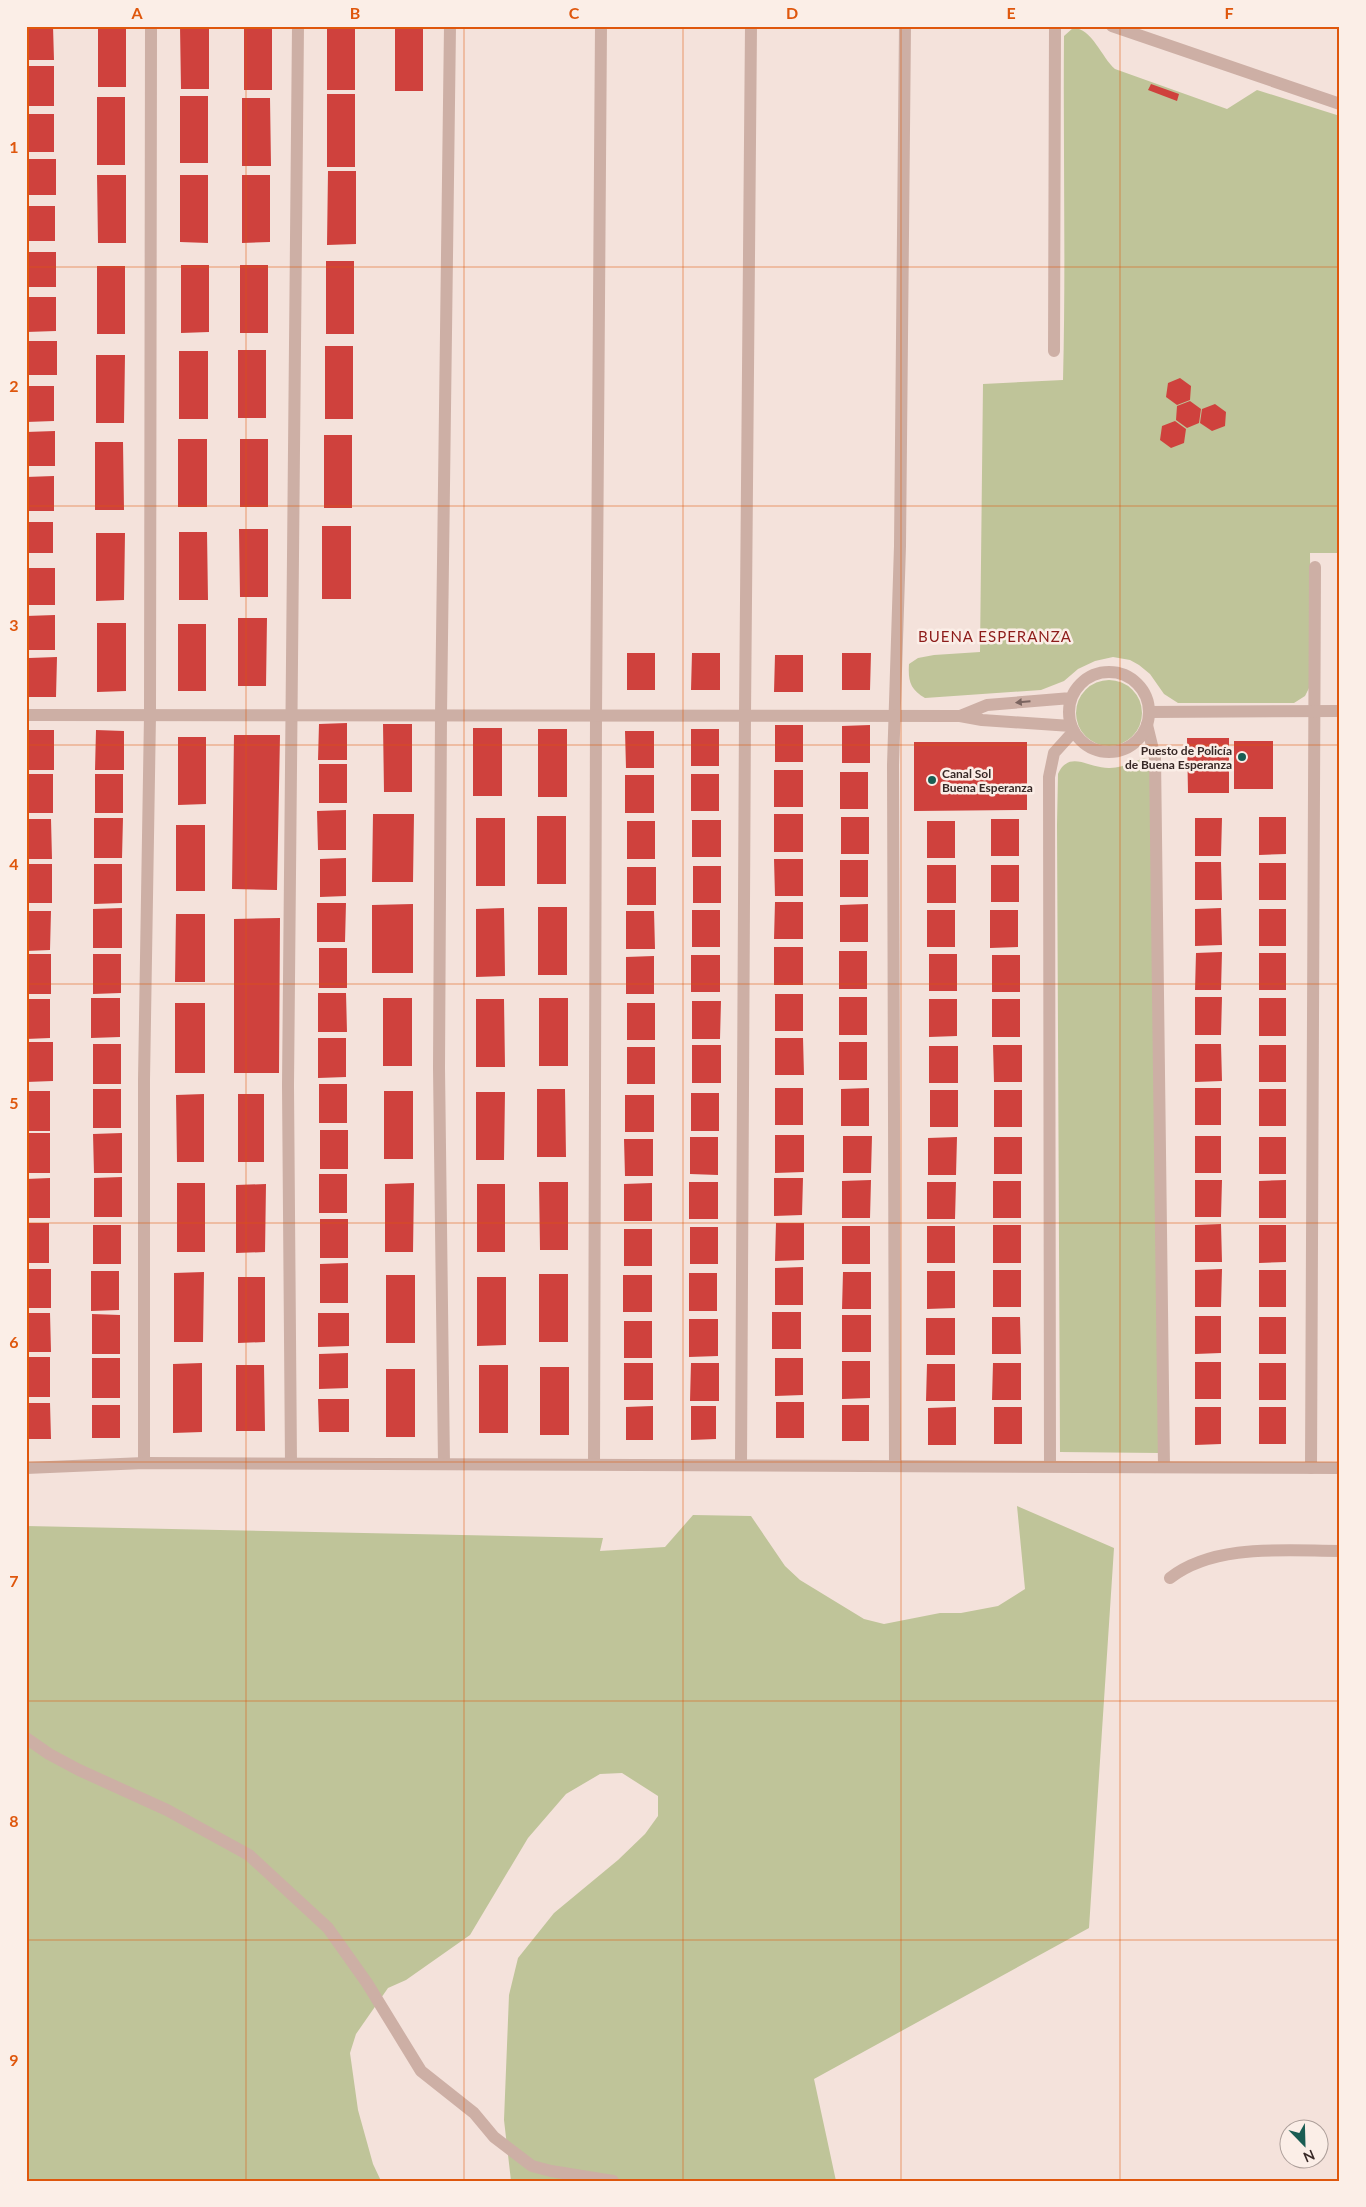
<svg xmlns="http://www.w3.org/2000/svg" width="1366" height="2207" viewBox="0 0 1366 2207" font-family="Lato,sans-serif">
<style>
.green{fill:#bfc499}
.building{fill:#cf413d}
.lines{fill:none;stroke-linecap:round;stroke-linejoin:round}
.minor{stroke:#cdafa5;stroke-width:12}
.tertiary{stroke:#cdafa5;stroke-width:12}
.oneway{fill:#7b6560}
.grid{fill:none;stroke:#df570d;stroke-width:1;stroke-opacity:0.55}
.poi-dot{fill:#195d53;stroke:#fbeee7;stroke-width:2}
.labels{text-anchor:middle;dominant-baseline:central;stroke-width:5;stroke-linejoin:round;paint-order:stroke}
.poi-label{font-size:12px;font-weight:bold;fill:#382927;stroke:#fbeee7;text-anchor:end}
.quarter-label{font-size:15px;letter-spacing:1px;fill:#8d1c1a;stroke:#fbeee7}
.neatline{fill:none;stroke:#df570d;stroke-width:2}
.grid-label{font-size:16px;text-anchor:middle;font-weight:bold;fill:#df570d}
</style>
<rect width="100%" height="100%" fill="#f4e2db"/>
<path class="green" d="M1073,28C1092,28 1102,58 1115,69L1227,109L1257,90L1340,116V553H1310L1311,684L1305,696L1294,703H1178L1164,694L1150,674L1139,665L1130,660L1113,657L1095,661L1078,669L1064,681L1041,690L925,698C910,689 908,681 909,664L918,658L934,655L980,652L983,384L1063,380C1066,266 1063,151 1064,36Z
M1076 713a33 33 0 1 1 66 0a33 33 0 1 1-66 0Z
M1144,758L1150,760L1160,1453L1060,1452L1057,825L1058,774C1069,749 1090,769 1110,768C1121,768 1133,762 1144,758Z
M1017,1506L1114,1548L1089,1928L814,2079L836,2181H511L504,2120L509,1995L518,1958L554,1913L618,1860L645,1834L658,1816V1796L622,1773L600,1774L566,1794L528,1838L470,1935L406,1980L388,1988L356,2034L350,2053L358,2110L373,2164L381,2181H26V1526L603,1538L600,1551L665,1547L693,1515L751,1516L785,1566L800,1580L864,1619L884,1624L940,1613H961L998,1606L1025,1589Z"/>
<path class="building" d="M26,26H53L54,60H26Z
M98,26H126V87H98Z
M180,26H209V89H181Z
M244,26H272V90H244Z
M327,26H355V90H327Z
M395,26H423V91H395Z
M26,66H54V106H26Z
M1151,84L1179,94L1177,101L1148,90Z
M327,94H355V167H327Z
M180,96H208V163H180Z
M97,97H125V165H97Z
M242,98H270L271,166H242Z
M26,114H54V152H26Z
M26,159H56V195H26Z
M328,171H356V244L327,245Z
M97,175H126V243H98Z
M180,175H208V243L180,242Z
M242,175H270V242L242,243Z
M27,206H55V241H27Z
M26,252H56V287H26Z
M326,261H354V334H326Z
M181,265H209V332L181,333Z
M240,265H268V333H240Z
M97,266H125V334H97Z
M26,297H56V331L26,332Z
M26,341H57V375H26Z
M325,346H353V419H325Z
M238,350H266V418H238Z
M179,351H208V419H179Z
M96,355H125L124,423H96Z
M1180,378L1191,386L1190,400L1177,405L1166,397L1168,383Z
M26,386H54V421L26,422Z
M1190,401L1201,409L1199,423L1187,428L1176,420L1177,406Z
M1215,404L1226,412L1225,426L1212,431L1200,423L1202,409Z
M1175,421L1186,429L1184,443L1171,448L1160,440L1162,426Z
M55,431V466H26V432Z
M324,435H352V508H324Z
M178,439H207V507H178Z
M240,439H268V507H240Z
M95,442H123L124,510H95Z
M54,476V511H26V477Z
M26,522H53V553H26Z
M322,526H351V599H322Z
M239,529H268V597H240Z
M179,532H207L208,600H179Z
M96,533H125L124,600L96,601Z
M27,568H55V605H28Z
M55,615V650H26V616Z
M238,618H267L266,686H238Z
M97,623H126V691L97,692Z
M178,624H206V691H178Z
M627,653H655V690H627Z
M692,653H720V690H691Z
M842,653H871L870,690H842Z
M775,655H803V692H774Z
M57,657L56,697H28L29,658Z
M347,723V760H318L319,724Z
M383,724H412V792H384Z
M775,725H803V762H775Z
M870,725V763H842V726Z
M473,728H502V796H473Z
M538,729H567V797H538Z
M691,729H719V766H691Z
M26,730H54V770H26Z
M96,730L124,731V770H95Z
M625,731H654V768H626Z
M234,735H280L277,890L232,889Z
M178,737H206V804L178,805Z
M1187,738H1229V793H1188Z
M1234,741H1273V789H1234Z
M914,742H1027V810L914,811Z
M319,764H347V803H319Z
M774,770H803V807H774Z
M840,772H868V809H840Z
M26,774H53V813H26Z
M95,774H123V813H95Z
M691,774H719V811H691Z
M625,775H654V813H625Z
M346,810V850H318L317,811Z
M373,814H414L413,882H372Z
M774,814H803V852H774Z
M537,816H566V884H537Z
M841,817H869V854H841Z
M1259,817H1286V854L1259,855Z
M94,818H123L122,858H94Z
M476,818H505V886H476Z
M1195,818H1222L1221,856H1195Z
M26,819H51L52,859H26Z
M991,819H1019V856H991Z
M692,820H721V857H692Z
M627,821H655V859H627Z
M927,821H955V858H927Z
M176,825H205V891H176Z
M346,858V896L320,897V859Z
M774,859H803V896H775Z
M840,860H868V897H840Z
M1195,862H1221L1222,900H1195Z
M1259,863H1286V900H1259Z
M26,864H52V903H26Z
M94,864H122V903L94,904Z
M927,865H956V903H927Z
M991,865H1019V902H991Z
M693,866H721V903H693Z
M627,867H656V905H627Z
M775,902H803V939H774Z
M317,903H346L345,942H317Z
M413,904V973H372V905Z
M868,904V942H840V905Z
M538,907H567V975H538Z
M122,908V948H93V909Z
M504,908L505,976L476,977V909Z
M1221,908L1222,945L1195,946V909Z
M1259,909H1286V946H1259Z
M692,910H720V947H692Z
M927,910H955V947H927Z
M990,910H1018V947L990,948Z
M26,911H51L50,950L26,951Z
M626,911H654L655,949H626Z
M176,914H205V982H175Z
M280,918L279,1073H234V919Z
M774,947H803V985H774Z
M319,948H347V988H319Z
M839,951H867V989H839Z
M1222,952L1221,990H1195L1196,953Z
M1259,953H1286V990H1259Z
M26,954H51V994H26Z
M93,954H121V993L93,994Z
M929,954H957V991H929Z
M691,955H720V992H691Z
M992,955H1020V992H992Z
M654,956V994H626V957Z
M318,993H346L347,1032H318Z
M775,994H803V1031H775Z
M839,997H867V1035H839Z
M1195,997H1222L1221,1035H1195Z
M91,998H120V1037L91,1038Z
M383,998H412V1066H383Z
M539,998H568V1066H539Z
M1259,998H1286V1036H1259Z
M26,999H50V1038L26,1039Z
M476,999H504L505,1067H476Z
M929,999H957V1036L929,1037Z
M992,999H1020V1037H992Z
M692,1001H721L720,1039H692Z
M175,1003H205V1073H175Z
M627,1003H655V1040H627Z
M318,1038H346V1077L318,1078Z
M775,1038H803L804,1075H775Z
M26,1042H53V1081L26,1082Z
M839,1042H867V1080H839Z
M93,1044H121V1084H93Z
M1195,1044H1221L1222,1081L1195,1082Z
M692,1045H721V1083H692Z
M993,1045H1022V1082H994Z
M1259,1045H1286V1082H1259Z
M929,1046H958V1083H929Z
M627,1047H655V1084H627Z
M319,1084H347V1123H319Z
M775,1088H803V1125H775Z
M869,1088V1126H841V1089Z
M1195,1088H1221V1125H1195Z
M93,1089H121V1128H93Z
M537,1089H565L566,1157H537Z
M1259,1089H1286V1126H1259Z
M930,1090H958V1127H930Z
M994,1090H1022V1127H994Z
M26,1091H50V1131H26Z
M384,1091H413V1159H384Z
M476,1092H505L504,1160H476Z
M691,1093H719V1131H691Z
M204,1094V1162H177L176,1095Z
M238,1094H264V1162H238Z
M625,1095H654V1132H625Z
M320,1130H348V1169H320Z
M26,1133H50V1173H26Z
M122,1133V1173H94L93,1134Z
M775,1135H804V1172L775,1173Z
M843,1136H872L871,1173H843Z
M1195,1136H1221V1173H1195Z
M690,1137H718V1175L690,1174Z
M957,1137L956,1175H928V1138Z
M994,1137H1022V1174H994Z
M1259,1137H1286V1174H1259Z
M624,1139H653V1176H625Z
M319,1174H347V1213H319Z
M122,1177V1217H94V1178Z
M50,1178V1218H26V1179Z
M774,1178H803L802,1215L774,1216Z
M871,1180L870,1218H842V1181Z
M1195,1180H1222L1221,1217H1195Z
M1286,1180V1218H1259V1181Z
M993,1181H1021V1218H993Z
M539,1182H568V1250H540Z
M689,1182H718V1219H689Z
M927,1182H956L955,1219H927Z
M177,1183H205V1252H177Z
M414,1183L413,1252H385V1184Z
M652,1183V1221H624V1184Z
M266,1184L265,1252L236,1253V1185Z
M477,1184H505V1252H477Z
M320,1219H348V1258H320Z
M26,1223H49V1263H26Z
M776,1223H804V1260L775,1261Z
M1221,1224L1222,1262H1195V1225Z
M93,1225H121V1264H93Z
M993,1225H1021V1263H993Z
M1259,1225H1286V1262L1259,1263Z
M842,1226H870V1264H842Z
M927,1226H955V1263H927Z
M690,1227H718V1264H690Z
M624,1229H652V1266H624Z
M348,1263V1303H320V1264Z
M803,1267V1305H775V1268Z
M26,1269H51V1308H26Z
M1222,1269L1221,1307H1195V1270Z
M993,1270H1021V1307H993Z
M1259,1270H1286V1307H1259Z
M91,1271H119V1310L91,1311Z
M927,1271H955V1308L927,1309Z
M204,1272L203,1342H174V1273Z
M843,1272H871V1309H842Z
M689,1273H717V1311H689Z
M539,1274H568V1342H539Z
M386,1275H415V1343H386Z
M623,1275H652V1312H623Z
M238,1277H265V1342L238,1343Z
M477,1277H506V1345L477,1346Z
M772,1312H801V1349H772Z
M26,1313H50L51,1352H26Z
M318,1313H349V1346L318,1347Z
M92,1314L120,1315V1354H92Z
M842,1315H871V1352H842Z
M1195,1316H1221V1353L1195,1354Z
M992,1317H1020L1021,1354H992Z
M1259,1317H1286V1354H1259Z
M926,1318H955V1355H926Z
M689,1319H718V1356L689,1357Z
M624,1321H652V1358H624Z
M348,1353V1388L319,1389V1354Z
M26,1357H50V1397H26Z
M92,1358H120V1398H92Z
M775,1358H803V1395L775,1396Z
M842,1361H870V1398L842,1399Z
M1195,1362H1221V1399H1195Z
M202,1363V1432L173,1433V1364Z
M624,1363H653V1400H624Z
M691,1363H719V1401H690Z
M993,1363H1021V1400H992Z
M1259,1363H1286V1400H1259Z
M927,1364H955V1401H926Z
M236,1365H264L265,1431H236Z
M479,1365H508V1433H479Z
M540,1367H569V1435H540Z
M386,1369H415V1437H386Z
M318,1399H349V1432H319Z
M776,1402H804V1438H776Z
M26,1403H50L51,1439H26Z
M92,1405H120V1438H92Z
M842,1405H869V1441H842Z
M653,1406V1440H626V1407Z
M691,1406H716V1439L691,1440Z
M956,1407V1445H928V1408Z
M994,1407H1022V1444H994Z
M1195,1407H1221V1444L1195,1445Z
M1259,1407H1286V1444H1259Z"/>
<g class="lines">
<path class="minor" d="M1112,26L1340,104
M1054,351L1055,26
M1147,725L1155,758L1164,1467
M144,1463V1080L150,715L151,26
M291,1463L288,1086L298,26
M444,1464L439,1068L441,715L450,26
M594,1464L596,716L601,26
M741,1465L745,715L751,26
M895,1466L893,765L900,546L905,26
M1050,1466L1049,777L1054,753L1073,732
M1311,1468L1315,567
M1170,1578C1215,1543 1286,1551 1340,1551
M26,1738L49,1754L79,1770L167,1810L249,1855L328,1928L367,1983L421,2071L474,2113L494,2137L532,2166L551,2171L613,2181"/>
<path class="tertiary" d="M1069 712a40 40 0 1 1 80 0a40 40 0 1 1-80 0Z
M1149,712L1340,711
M26,715L960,716L982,720L1071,726
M960,716L987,705L1071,698
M26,1468L144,1463L1340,1468"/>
</g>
<defs><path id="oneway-solid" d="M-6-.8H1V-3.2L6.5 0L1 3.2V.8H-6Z" transform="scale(1.25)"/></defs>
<use class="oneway" href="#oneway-solid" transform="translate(1023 702) rotate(175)"/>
<path class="grid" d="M246,26V2181M464,26V2181M683,26V2181M901,26V2181M1120,26V2181M26,267H1340M26,506H1340M26,745H1340M26,984H1340M26,1223H1340M26,1462H1340M26,1701H1340M26,1940H1340"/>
<g class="poi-dot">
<circle cx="1242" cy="757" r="5"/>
<circle cx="932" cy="780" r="5"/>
</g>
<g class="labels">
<g class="poi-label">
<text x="1232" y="750">Puesto de Policía<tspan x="1232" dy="14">de Buena Esperanza</tspan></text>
<text x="942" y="773" text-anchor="start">Canal Sol<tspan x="942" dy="14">Buena Esperanza</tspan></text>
</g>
<g class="quarter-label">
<text x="995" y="636">BUENA ESPERANZA</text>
</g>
</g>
<rect width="1366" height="2207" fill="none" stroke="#fbeee7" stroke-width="55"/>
<g transform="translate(1304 2144) rotate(157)"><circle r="24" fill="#fbeee7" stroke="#ad9f9a"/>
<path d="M0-4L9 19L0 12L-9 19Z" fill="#195d53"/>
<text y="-8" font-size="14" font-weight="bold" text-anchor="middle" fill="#382927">N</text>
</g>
<rect x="28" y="28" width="1310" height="2152" class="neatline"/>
<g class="grid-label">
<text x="137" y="19">A</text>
<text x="355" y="19">B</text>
<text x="574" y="19">C</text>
<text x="792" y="19">D</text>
<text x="1011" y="19">E</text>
<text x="1229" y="19">F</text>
<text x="14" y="153">1</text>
<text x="14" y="392">2</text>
<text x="14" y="631">3</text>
<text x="14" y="870">4</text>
<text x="14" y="1109">5</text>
<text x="14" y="1348">6</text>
<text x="14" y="1587">7</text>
<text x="14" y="1827">8</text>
<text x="14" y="2066">9</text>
</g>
</svg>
